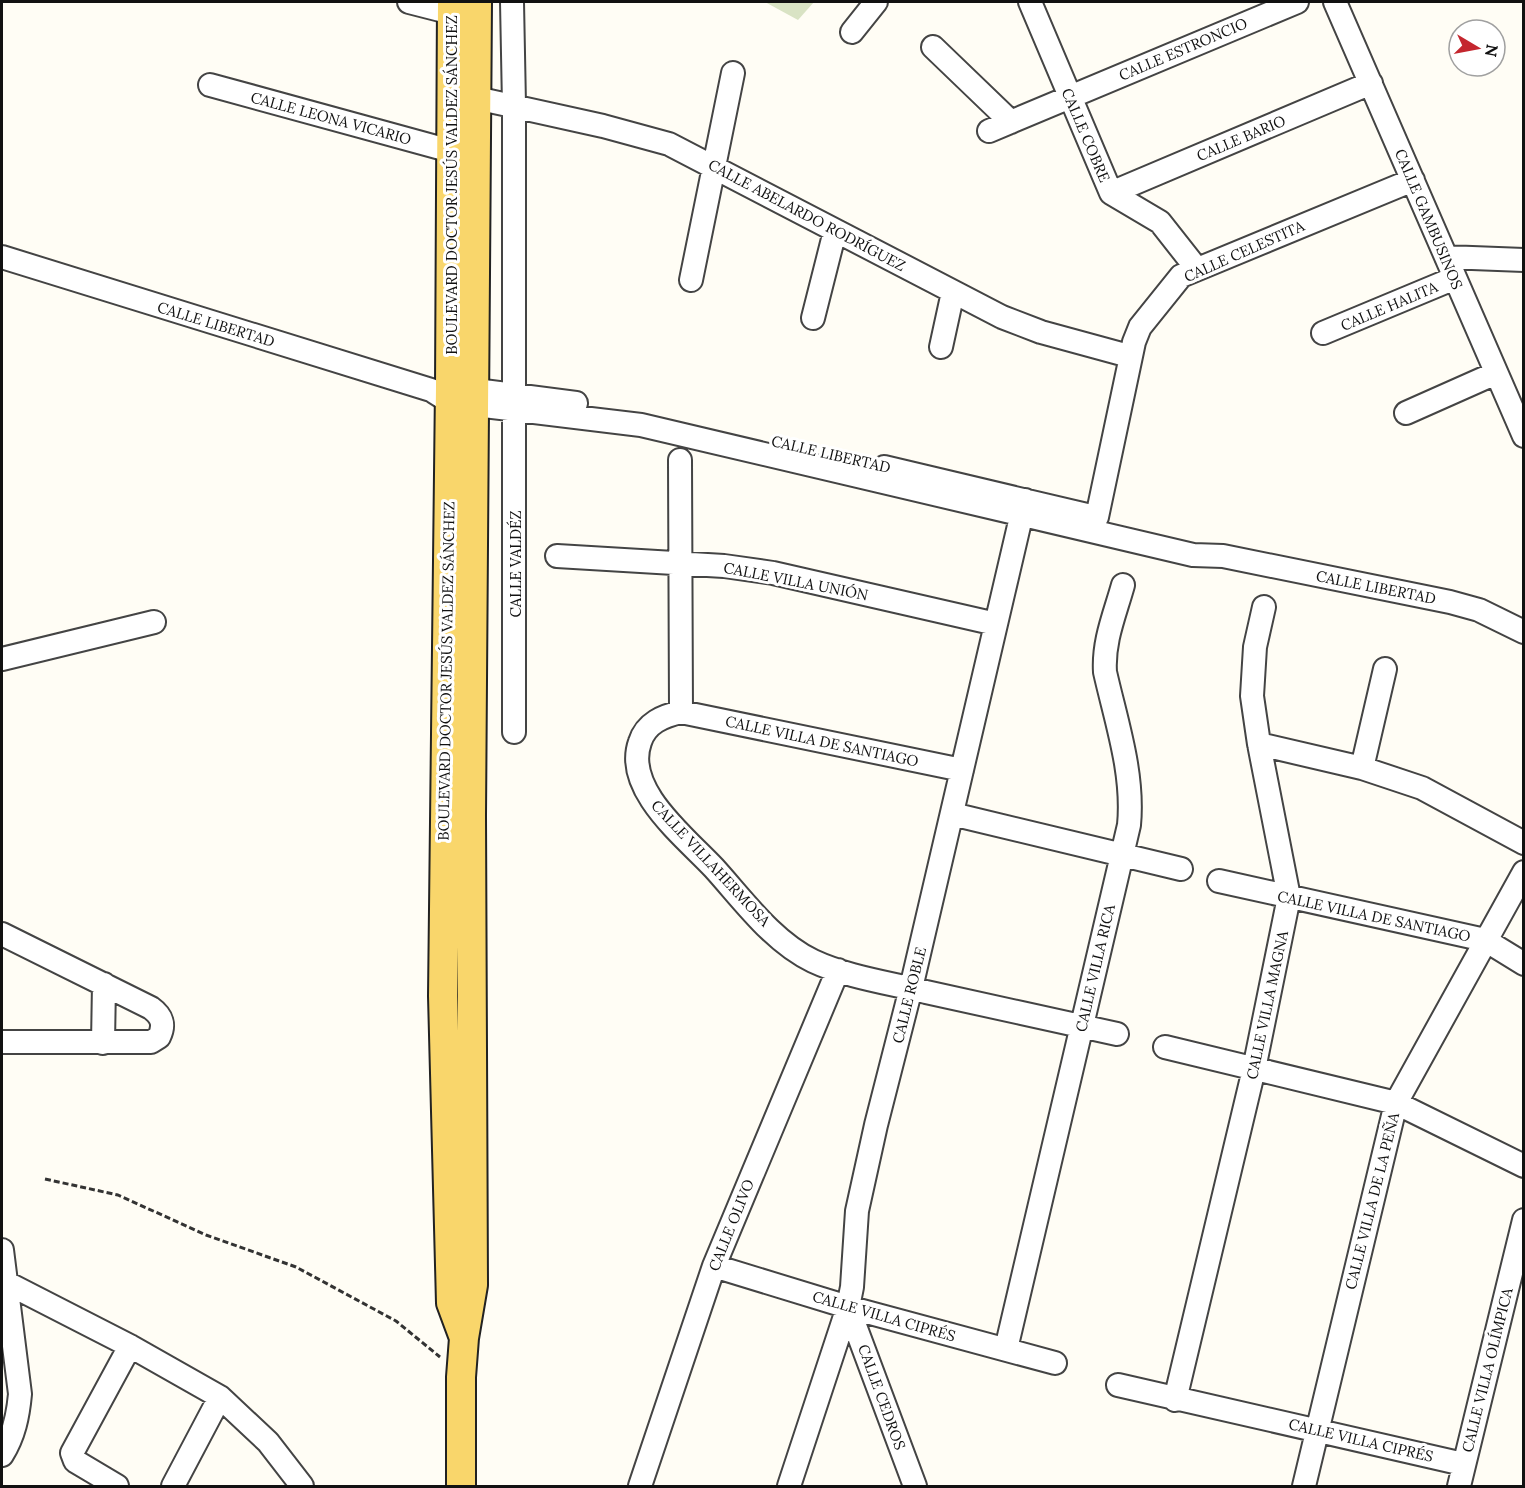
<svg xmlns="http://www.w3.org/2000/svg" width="1525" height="1488" viewBox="0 0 1525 1488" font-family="Lora,serif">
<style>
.cemetery{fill:#d9e3c4}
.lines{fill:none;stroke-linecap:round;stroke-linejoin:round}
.minor-casing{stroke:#444;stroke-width:26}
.major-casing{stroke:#222;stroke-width:32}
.path{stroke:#333;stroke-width:3;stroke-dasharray:6 3;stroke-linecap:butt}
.minor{stroke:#fff;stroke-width:22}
.major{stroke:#f9d66b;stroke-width:28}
.labels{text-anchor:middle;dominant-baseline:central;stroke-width:6;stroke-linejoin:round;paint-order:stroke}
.street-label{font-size:15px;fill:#111;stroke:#fff}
</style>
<rect width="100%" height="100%" fill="#fffdf5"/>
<path class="cemetery" d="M765,2H814L798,20Z"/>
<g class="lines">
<defs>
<path id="minor" d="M409,2L452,13
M512,2L514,105V732
M1030,2L1111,193L1160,222L1197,269
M1335,2L1524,436
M852,32L876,2
M933,47L1011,122
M210,85L451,151
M476,98L603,126L669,144L1002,317L1041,332L1129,356
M989,131L1297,2
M1111,193L1371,83
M2,257L431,390L450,402L641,425L1193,555L1223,556L1450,602L1479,610L1524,632
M1446,257L1524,260
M691,280L733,73
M813,318L835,231
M1323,333L1455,278
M941,347L953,292
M460,388L576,403
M1406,413L1496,373
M680,460L681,712
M884,467L1091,516
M1097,517L1134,342L1140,327L1181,276L1413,180
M557,556L724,566L773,573L996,624
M2,659L154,622
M1259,744L1362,768L1422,788L1524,843
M1362,768L1385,669
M962,770L681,712C663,716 646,723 640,742C623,789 685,837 714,868C743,900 773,942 813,961C847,977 890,983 926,992C990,1006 1053,1020 1117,1034
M952,814L1181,869
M1219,881L1485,940L1524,964
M2,934L151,1008C162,1016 165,1025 159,1037L151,1042H2
M103,1043L104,984
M1165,1047L1396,1103L1524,1166
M2,1250L20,1394C18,1416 14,1436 2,1455
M714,1266L848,1307L1055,1363
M7,1283L130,1346L220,1397L268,1442L302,1486
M848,1307L915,1486
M1006,1349L1129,825C1134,773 1116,721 1105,672C1103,641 1115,614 1123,585
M1118,1385L1463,1464
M1175,1400L1254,1069L1289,897L1259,744L1252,696L1255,647L1264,607
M117,1486L75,1461L72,1453L130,1346
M173,1486L220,1397
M640,1486L714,1266L838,970
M789,1486L848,1307L852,1287L857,1211L876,1125L911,988L1025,500
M1304,1486L1396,1103L1524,872
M1459,1486L1524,1220"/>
<path id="major" d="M452,2L450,387L443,996L451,1303L464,1338
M461,1486V1377L464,1338L473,1285L471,816L477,2"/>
</defs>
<use href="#minor" class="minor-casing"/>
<use href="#major" class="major-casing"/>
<path class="path" d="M45,1179L118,1195L206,1235L296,1267L396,1321L440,1357"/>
<use href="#minor" class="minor"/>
<use href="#major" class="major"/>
</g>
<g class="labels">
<g class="street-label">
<text transform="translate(1183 49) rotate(-23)">CALLE ESTRONCIO</text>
<text transform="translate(331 118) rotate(15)">CALLE LEONA VICARIO</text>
<text transform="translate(1086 135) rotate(67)">CALLE COBRE</text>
<text transform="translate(1241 138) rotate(-23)">CALLE BARIO</text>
<text transform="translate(451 185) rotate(-90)">BOULEVARD DOCTOR JESÚS VALDEZ SÁNCHEZ</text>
<text transform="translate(807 215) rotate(28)">CALLE ABELARDO RODRÍGUEZ</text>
<text transform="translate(1429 219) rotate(67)">CALLE GAMBUSINOS</text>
<text transform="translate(1244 251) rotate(-24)">CALLE CELESTITA</text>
<text transform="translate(1389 306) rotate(-23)">CALLE HALITA</text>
<text transform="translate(216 324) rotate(17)">CALLE LIBERTAD</text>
<text transform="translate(831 454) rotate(13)">CALLE LIBERTAD</text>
<text transform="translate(515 564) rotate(-90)">CALLE VALDÉZ</text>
<text transform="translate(796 581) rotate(11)">CALLE VILLA UNIÓN</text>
<text transform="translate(1376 587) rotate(11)">CALLE LIBERTAD</text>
<text transform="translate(446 671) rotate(-89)">BOULEVARD DOCTOR JESÚS VALDEZ SÁNCHEZ</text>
<text transform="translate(822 741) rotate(12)">CALLE VILLA DE SANTIAGO</text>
<text transform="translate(711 863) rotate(47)">CALLE VILLAHERMOSA</text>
<text transform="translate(1374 916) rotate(12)">CALLE VILLA DE SANTIAGO</text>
<text transform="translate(1095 968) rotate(-77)">CALLE VILLA RICA</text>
<text transform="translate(909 995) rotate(-76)">CALLE ROBLE</text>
<text transform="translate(1267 1005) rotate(-78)">CALLE VILLA MAGNA</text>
<text transform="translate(1372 1201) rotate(-76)">CALLE VILLA DE LA PEÑA</text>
<text transform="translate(731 1225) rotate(-68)">CALLE OLIVO</text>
<text transform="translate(884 1316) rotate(16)">CALLE VILLA CIPRÉS</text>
<text transform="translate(1487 1370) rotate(-76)">CALLE VILLA OLÍMPICA</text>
<text transform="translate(882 1397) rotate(70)">CALLE CEDROS</text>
<text transform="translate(1361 1440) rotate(13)">CALLE VILLA CIPRÉS</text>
</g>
</g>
<rect width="1525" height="1488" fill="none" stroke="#111111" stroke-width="6"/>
<g transform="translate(1477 48) rotate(100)"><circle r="28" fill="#ffffff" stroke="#a0a0a0" stroke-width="1.5"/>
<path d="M0-4.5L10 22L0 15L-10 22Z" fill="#c4262e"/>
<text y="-9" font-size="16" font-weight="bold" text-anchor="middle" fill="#111111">N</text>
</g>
</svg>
